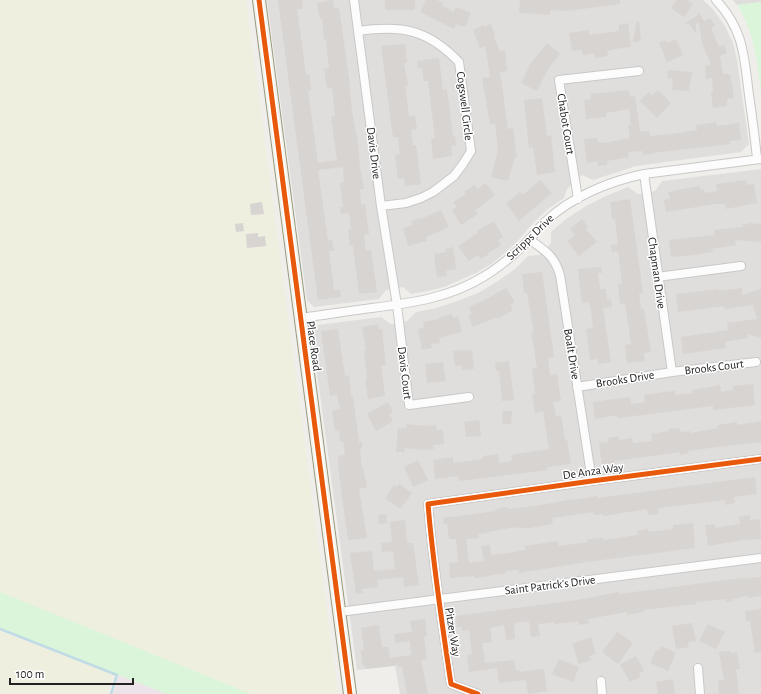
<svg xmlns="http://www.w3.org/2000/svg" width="761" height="694" viewBox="0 0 761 694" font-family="'Alegreya Sans',sans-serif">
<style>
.residential{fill:#dfdedc}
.industrial{fill:#ede4e9}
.farmland{fill:#efefdf}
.park{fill:#daf5da}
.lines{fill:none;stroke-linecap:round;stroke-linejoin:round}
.stream{stroke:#bfdbe3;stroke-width:2.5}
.building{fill:#d7d4d2}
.street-casing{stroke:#c9c8c7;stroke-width:10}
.secondary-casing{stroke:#999a82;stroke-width:14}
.street{stroke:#fdfcfc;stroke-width:8}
.secondary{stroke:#f4f4ed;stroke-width:12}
.cycleway-casing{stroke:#fff;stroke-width:8}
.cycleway{stroke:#e8590c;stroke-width:5}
.labels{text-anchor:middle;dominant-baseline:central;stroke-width:3;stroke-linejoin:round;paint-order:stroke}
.street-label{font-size:12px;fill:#222;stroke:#fff}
</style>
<rect width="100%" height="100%" fill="#f0eeeb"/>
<path class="residential" d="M267,0H703L713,9L725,26L733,43L737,60L749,144L741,152L636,166L593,180L582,175L567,189L564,198L548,209L534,222L515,244L493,263L476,273L444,287L428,291L411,294L403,287L386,290L379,299L314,307L307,300Z
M733,0H761V2L737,5Z
M761,169V694H400L395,666L357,670L312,335L318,325L381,317L391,324L407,321L416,312L436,308L458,301L480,292L498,281L515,269L528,256L540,255L551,243V232L566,219L586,206L606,196L628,187L638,194L655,191L662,181Z"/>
<path class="industrial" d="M119,675L167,694H113Z"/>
<path class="farmland" d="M0,0H246L338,694H251L0,592Z
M0,631L113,675L107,694H0Z"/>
<path class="park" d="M761,2V93C757,61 755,33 737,5Z
M0,592L251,694H167L0,629Z"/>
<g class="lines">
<path class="stream" d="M0,629L117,675L111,694"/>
</g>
<path class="building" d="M278,0H302L303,9H297L306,75L309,74L311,90H308L318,163L337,160L331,117L335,116L332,88L327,89L324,69L329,68L326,39L324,40L322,18L320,19L317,3L333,0L334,8H339L350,85H349L352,111L356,134H357L360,168L364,189H360L361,204H365L369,234L364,235L366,251L371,250L377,292L359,294L353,245L350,246L348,230L351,229L349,213L341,214L340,207H343L340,183L344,182L343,167L318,170L328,241L332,240L334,251H329L334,290H340L341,297L318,300Z
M385,0H415V10H385Z
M426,0H437L443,3L441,5L454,12L456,7L471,13L465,27L456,24L454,29L420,12Z
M520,0H620V4L567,11L550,10V15H543V14L519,13Z
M677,0H687L693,4L684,17L671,8Z
M698,11L704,21L710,18L715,26L711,28L719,47L724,45L727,53L720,56L723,74H730L732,85L734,98L727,99V106L713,108L711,92H713L712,78L706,79L705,66L711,65L702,43L699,23H696V34L689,24H684L698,15Z
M637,21H639L641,41L633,42Z
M628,23L631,47L614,49V50L607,51L608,56L595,58L594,53L583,55L582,50L572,51L569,33L589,30V35L619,31V25Z
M491,24L495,36L494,37L500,51L505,50L507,71L500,72L508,129L513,128L517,157H515L508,181L491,177L498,151L495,124H490L482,78L490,77L488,63L485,46L480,48L473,30L484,25V27Z
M676,39L683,55L667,62L659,43L666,40L667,43Z
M547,43L560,54L548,69L537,91L521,83L531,63Z
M405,44L407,63H404L408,86H405L409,116H415L417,129L411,130L413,145H416L421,184L405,186L404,178L398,179L395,155L400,154L398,137H393L381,46Z
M439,58L443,90L447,89L453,136H455L456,145L451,146L452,156L433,159L431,139L435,138L428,81H424L422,68H418L417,61Z
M668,70L692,72L689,91L672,90L673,79L667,78Z
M629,90L630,97L635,96L640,132L649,131L650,136L672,134L697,130L696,125L716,122L717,126L739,123L741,140L730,141V144L652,153V154L643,155L642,151L628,152L629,157L607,161V165L598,166L597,161L587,163L584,139L597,138L598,142L604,143L630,138L628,125H631L629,109L606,113V117L586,119L584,100L591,99V94Z
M658,90L671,103L657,118L640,101L649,92L652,96Z
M542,98L547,136L551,135L555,172L537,175L533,147L529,148L524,100Z
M540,180L552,193L519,221L506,203L520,192L523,195Z
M746,180L747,185L754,184L757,203L726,209L725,204H715L666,212L664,200L670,199L668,192L700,186V190L704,189L705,193L717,191L716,184Z
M485,183L495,195L475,211L478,214L461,225L452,210L457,207L453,202L466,194L464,192L474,185L478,189Z
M630,199L643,293L639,294L641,309H644L651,352L644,353L645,361L627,363L625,345L631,344L625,303L620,304L618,284L622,283L618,251L612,252L611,245L618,244L615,219H612L610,202Z
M262,202L264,214L251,215L250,204Z
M441,210L449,227L426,237L427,241L408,246L403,228L413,225L411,221L421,218V219Z
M582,219L588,227L586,229L597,242L579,256L567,241L575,235L570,229Z
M494,221L503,237L498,240L501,245L488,253L489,254L481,259L478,255L469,261L458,246L478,233L477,231Z
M243,223L244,231L236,232L235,224Z
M748,223L761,224V242L735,240L736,245L712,249L713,252L694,255L671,257L669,240L714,235V230L742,227L743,224L748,225Z
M258,233V237L265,236L266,246L247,248L246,234Z
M453,247L456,269L446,271L447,276L437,277L434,254L446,252L445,249Z
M601,267L602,273H598L600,289H606L607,300L611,299L612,307L603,308L611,362L598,364V359L590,360L586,329L593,328L591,310L589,302L582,303L578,269Z
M542,272L554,357L548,358L550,375L557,374L561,401L553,402L556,416L561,415L565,440L567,439L571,464L547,467V470L459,481L458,476L435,479L433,460L453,457V463L483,459V456L498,454L499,463L512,461L511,455L549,449L543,411L535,413L532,394H535L532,368H537L531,330L534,334L527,293H524L522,274Z
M506,288L515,302L510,305L513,310L498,319L497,317L473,327L468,316L472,314L469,307L485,300Z
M742,288V295L761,289V338L747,334L748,338L725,342L726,348L683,354L681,337L728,330L727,323L757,319L753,305L725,309L724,306L678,312L676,294L719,289V291Z
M452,314L453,318L458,316L462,332L439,338L440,343L431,344L432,348L422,350L418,329L424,328L423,322L439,319L438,318Z
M378,324L379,329H382L386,365L381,366L385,396L368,399L365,379H367L364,350H366L362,327Z
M338,329L345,376L349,375L351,396H353L359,442H362V448H360L362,468L363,467L367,487L359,489L367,538L348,540L338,467H339L338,456L345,455L343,441L340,442L339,430L335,431L332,411L340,409L337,395L330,396L321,331Z
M465,350V351L472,350L474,369L462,370V365L455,366L453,351Z
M509,361L514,400L502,401L499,371H496L495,363Z
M443,362L446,381L427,383L425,364Z
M753,384L755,405L713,410V406L618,418L617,415L595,419L593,402L630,397L631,404L645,402L644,395L665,392L675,391V395L693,393L692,390L720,385L721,392L733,390V386Z
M388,402L393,412L389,414L393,421L376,431L367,414Z
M503,411H512L511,424H502Z
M479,420L481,436L466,437L464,422Z
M761,421V442L717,447L688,451V453L680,455V452L614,461L615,463L602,465L599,443L609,442L608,438L618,436L619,440L632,438L633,443L652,441L651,434L669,431V429L680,428V432L690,431V433L718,428L717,425L737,422V425Z
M407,424L424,426L436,425L437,430H443L444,444L433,445L434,449L423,450L405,448L404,452H396L398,428H406Z
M418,460L428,480L413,487L404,467Z
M755,477L757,494L734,497L735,503L725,505V500L667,507L658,509V514L648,515L647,509L603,516V514L594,515L593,512L552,518L553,524L530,528H517L516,527L487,532V533L478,534L479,538L466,539L469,563L484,561L481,546L490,545L491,555L516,552V551L526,550L525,546L558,541L559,546L588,542L587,539L603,538V540L638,535L637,531L648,529V532L673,529V525L693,523L695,548L586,562L519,573V570L506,571V573L490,575V576L474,578V576L450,578L449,563L458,562L456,539H449L447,524H444L443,518L496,511L495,509L507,507L508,509L535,506L575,499V500L597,496L598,498Z
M399,484L412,493L400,509L385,498L394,485L397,487Z
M386,514L387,523L379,524L378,515Z
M750,515V520L760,519L761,539L742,540L708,546L705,525L715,524V528L740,524L739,517Z
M405,520L407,543H413L419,585L404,587L403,577L377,580L378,587L362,589L363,593L356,594L350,553L372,551L374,571L395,569L393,551L382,552L381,543L392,542L390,522Z
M761,577V596L749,598L748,596L732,599L733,601L726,602V599L696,602V604L643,610L644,612L627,615V612L588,619L589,623L579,625L578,621L554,624V622L538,624L540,636L531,637L529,621L514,623L515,639L506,640L504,625L490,628L492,642L482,643L485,663L514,660L516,671L519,670L520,672L544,669L547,691L528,694L526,680L499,683L497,668L469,672L467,655L472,654L469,630L462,631V627L457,628L456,616L577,600L619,592V594L742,578L743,579Z
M761,609V652L755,653L750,621H746L745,611Z
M425,619L427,635L424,636L427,659L421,660L428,694H407L402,666L398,667V665L365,669V666H363L361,650H364L361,628L379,625L382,647H388L390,658L411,655L410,641L395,643L394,634L412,632L410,621Z
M692,623L696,641L688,642L689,647L676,649L672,626Z
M708,624L725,632L716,649L699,641Z
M617,632L633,643L618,664L602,652Z
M591,637L596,654L589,656L591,660L579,664L572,644Z
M661,646L676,653L668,671L650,663L656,650L659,651Z
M730,651L731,653L737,652L740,669H736L739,694H719L718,680H724L719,652Z
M636,656L644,671L639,673L640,677L630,682L620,665Z
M559,659L579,667L573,682L552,674Z
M673,679L675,694H658L656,682Z"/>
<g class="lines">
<defs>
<path id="street" d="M354,0L381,206L397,305L409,405L469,397
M716,0C744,30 744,56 749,95C752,116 755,138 757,159
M358,31C402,25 427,29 459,62L471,151L463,164L454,176L433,192L421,198L406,203L381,206
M644,174L672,372
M578,199L559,80L639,71
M529,239C545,251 554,255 560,275L592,481
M657,277L741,266
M300,318C324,315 348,311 372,308C411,303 449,298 483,277C500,267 516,253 530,239C535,233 540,226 546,221C571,197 610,181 644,174L761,159
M577,387L672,372L756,362
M339,612L761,558
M698,668L700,694
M601,681L602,694
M478,694L451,684C442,624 433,565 428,504L592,481L761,459"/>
<path id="secondary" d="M259,0L350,694"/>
</defs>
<use href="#street" class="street-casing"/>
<use href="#secondary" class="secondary-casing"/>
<use href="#street" class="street"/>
<use href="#secondary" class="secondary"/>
<defs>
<path id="cycleway" d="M259,0L350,694
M478,694L451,684C442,624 433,565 428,504L592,481L761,459"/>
</defs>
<use href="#cycleway" class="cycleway-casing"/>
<use href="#cycleway" class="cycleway"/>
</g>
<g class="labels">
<g class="street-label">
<text transform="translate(465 106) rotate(83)">Cogswell Circle</text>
<text transform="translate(566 124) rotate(81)">Chabot Court</text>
<text transform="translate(374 153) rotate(83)">Davis Drive</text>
<text transform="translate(530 237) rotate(-44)">Scripps Drive</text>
<text transform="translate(657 273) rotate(82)">Chapman Drive</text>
<text transform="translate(314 346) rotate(82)">Place Road</text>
<text transform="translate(572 354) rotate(81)">Boalt Drive</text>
<text transform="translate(714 367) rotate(-7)">Brooks Court</text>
<text transform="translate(405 373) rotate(83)">Davis Court</text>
<text transform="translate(625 379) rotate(-9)">Brooks Drive</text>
<text transform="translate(593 471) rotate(-8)">De Anza Way</text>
<text transform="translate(550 585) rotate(-7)">Saint Patrick's Drive</text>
<text transform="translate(453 632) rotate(81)">Pitzer Way</text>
</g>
</g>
<path d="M10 678v6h123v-6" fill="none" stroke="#222222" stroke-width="2"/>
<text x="16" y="678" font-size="12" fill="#222222" stroke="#ffffff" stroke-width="3" paint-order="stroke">100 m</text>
</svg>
